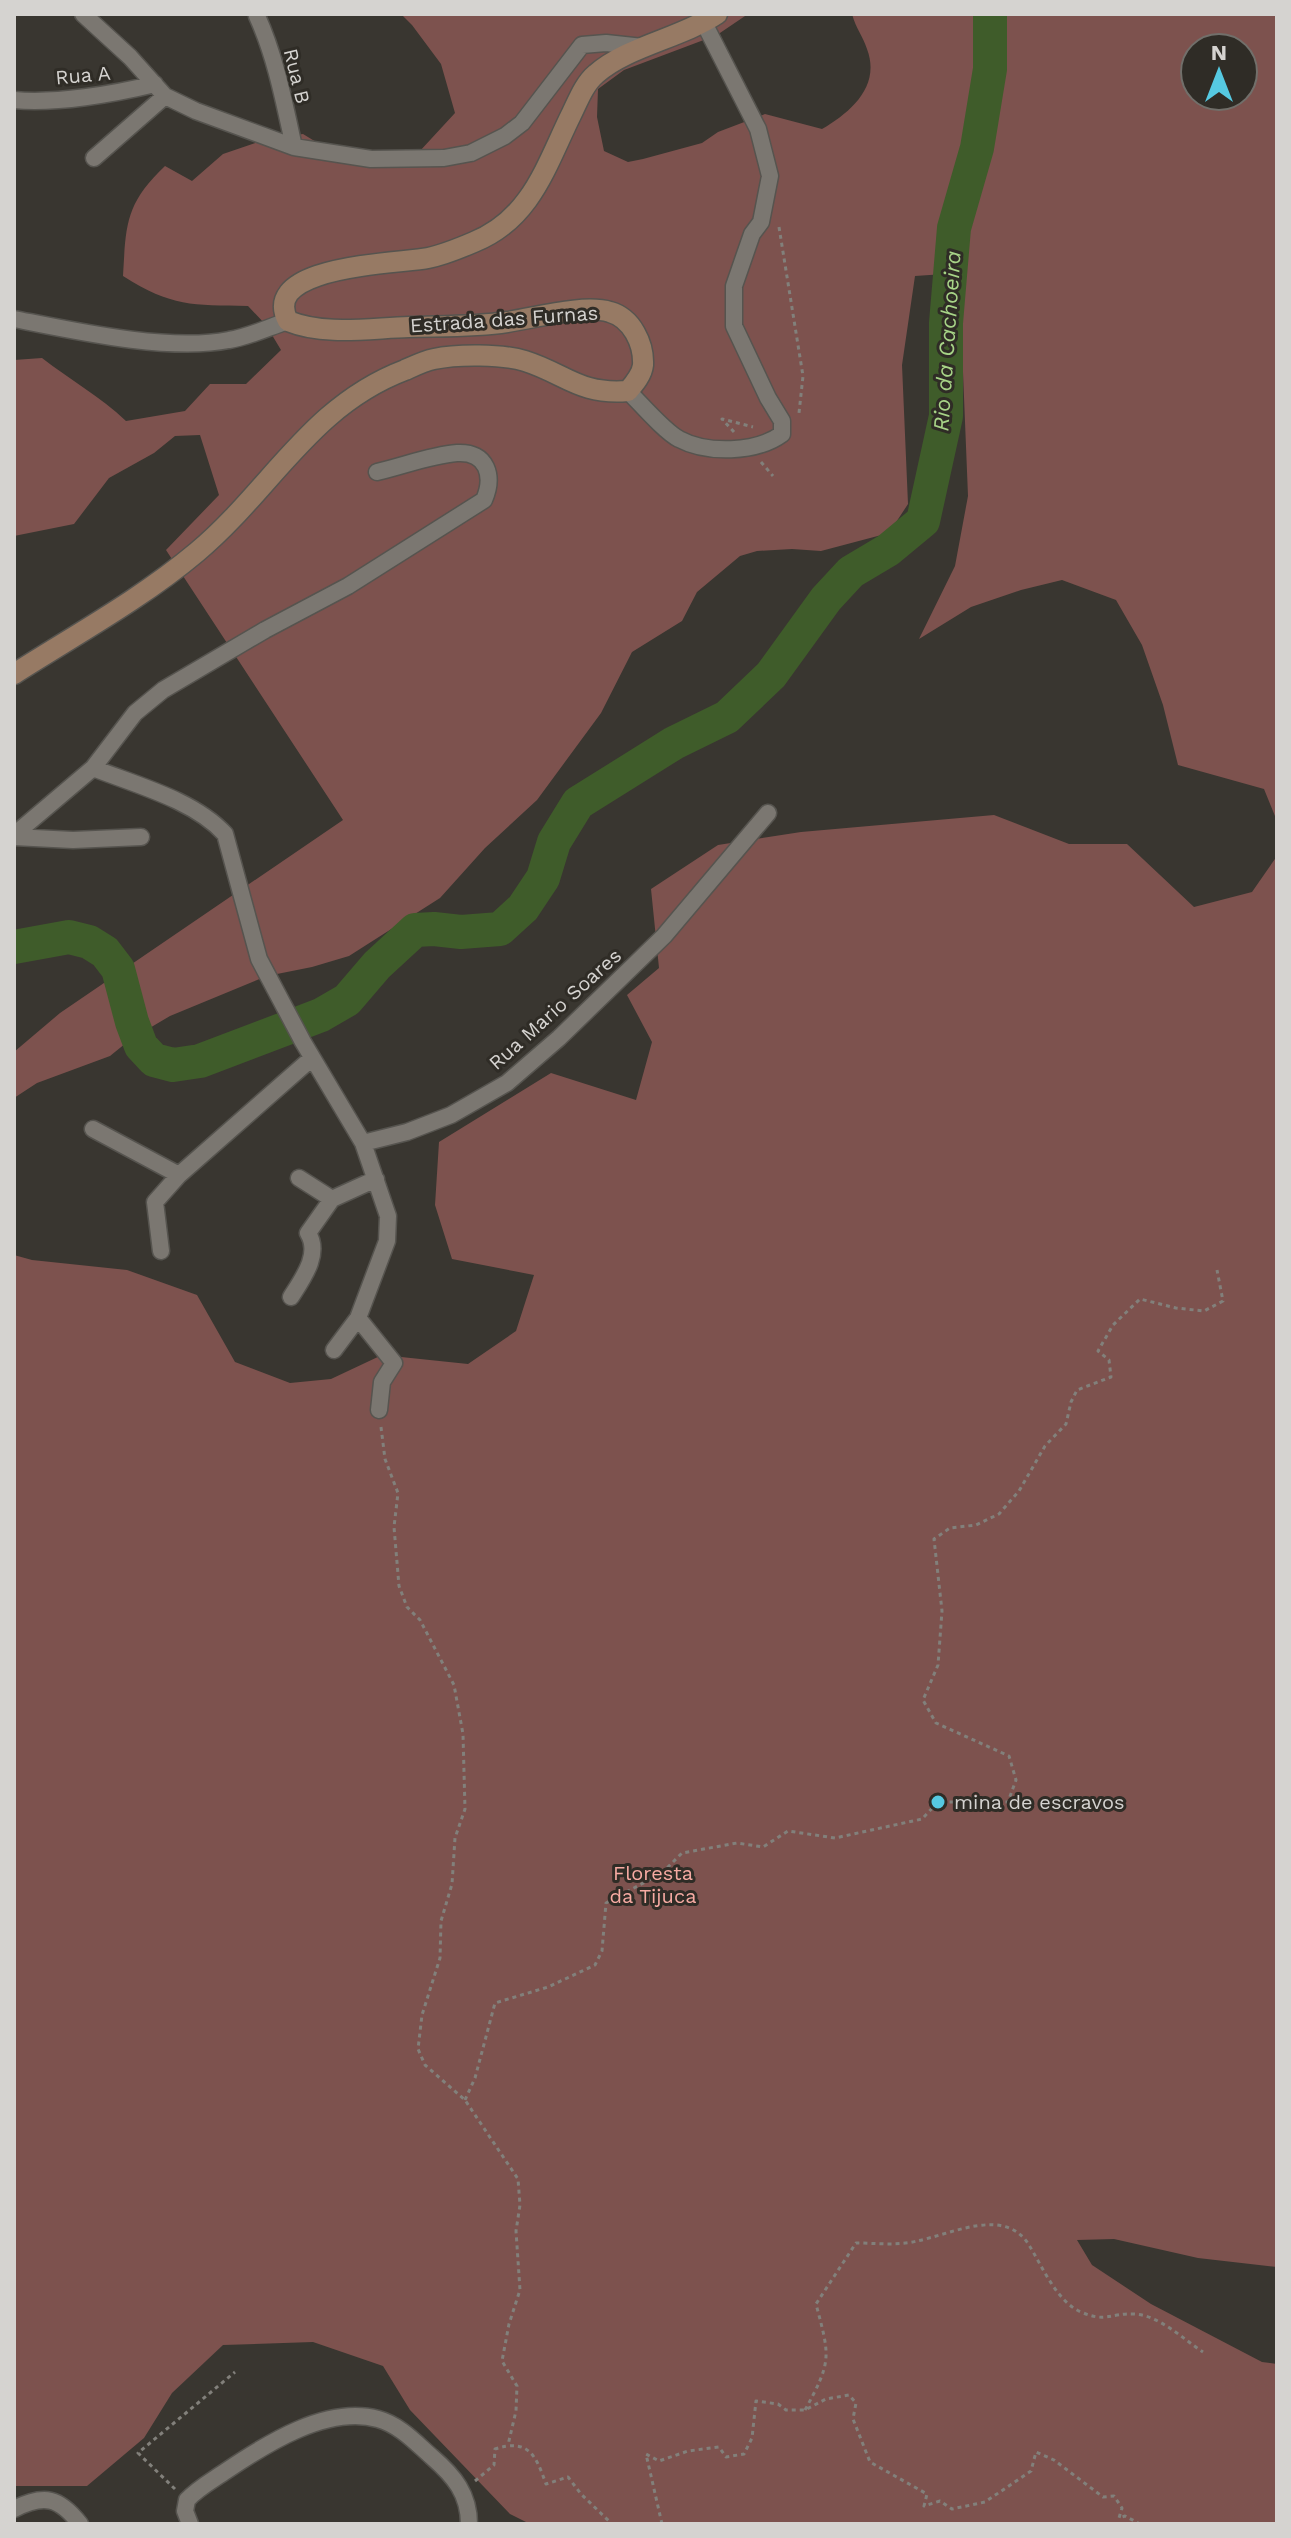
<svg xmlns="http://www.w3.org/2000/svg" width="1291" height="2538" viewBox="0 0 1291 2538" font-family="'Work Sans',sans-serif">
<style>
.green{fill:#7d524e;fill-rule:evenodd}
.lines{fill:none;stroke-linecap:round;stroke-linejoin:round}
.river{stroke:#3f5c2a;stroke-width:34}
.street-casing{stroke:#56544f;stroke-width:19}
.secondary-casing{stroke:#56544f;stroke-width:23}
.path{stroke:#82807b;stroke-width:3;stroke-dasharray:4 4;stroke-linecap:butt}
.street{stroke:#7b7771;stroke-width:16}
.secondary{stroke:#977a64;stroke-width:20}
.poi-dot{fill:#56c9e1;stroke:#2f2c26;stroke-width:3}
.labels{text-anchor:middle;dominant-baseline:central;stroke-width:6;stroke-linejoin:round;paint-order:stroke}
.street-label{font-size:20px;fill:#d5d3d0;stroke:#2f2c26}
.poi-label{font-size:20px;fill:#d5d3d0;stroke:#2f2c26;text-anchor:start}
.park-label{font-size:20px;fill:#f7aba3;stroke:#2f2c26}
.water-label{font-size:22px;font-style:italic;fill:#a7d487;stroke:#2f2c26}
</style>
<rect width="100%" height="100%" fill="#393630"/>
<path class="green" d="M401,14H748L717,35L624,70L598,89L597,117L604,151L628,162L643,159L702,143L718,132L765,114L822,129C851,112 881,86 867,49C863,36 856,29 852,14H1277V821L1264,789L1178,765L1163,705L1142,645L1116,600L1062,580L1021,590L971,607L919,639L955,566L968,496L959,273L915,276L902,365L908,504L889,533L821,551L792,549L757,551L740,556L697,592L682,621L632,652L601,713L537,800L485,848L440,898L349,956L312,967L267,976L170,1016L131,1039L110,1056L37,1083L14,1098V1052L60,1013L343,820L166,550L219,495L200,435L175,436L154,453L109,478L74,524L14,536V360L42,358C70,380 100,396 126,421L185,411L210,384H246L281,350L266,325L248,306C192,305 172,307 123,276C126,225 125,204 165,166L192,181L223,154L267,139L303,134L326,148L419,152L455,113L441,64L412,25ZM1195,48H1243V96H1195Z
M994,815L1069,844H1127L1194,907L1252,892L1277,856V2267L1198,2258L1114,2239L1077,2240L1092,2265L1151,2304L1262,2362L1277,2364V2524H530L510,2514L410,2410L383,2366L313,2342L223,2345L172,2393L144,2438L87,2486H14V1255L32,1260L127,1270L197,1295L235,1362L290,1383L331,1379L382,1355L468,1364L516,1331L534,1275L452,1259L435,1205L439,1142L551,1073L636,1100L652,1042L627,995L659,968L651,889L718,845L801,832Z"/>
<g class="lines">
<path class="river" d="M14,947L69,937L89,942L105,952L118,969L132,1022L141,1046L154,1060L173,1065L200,1061L321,1015L347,1000L377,965L415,930L434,929L461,932L500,929L523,908L543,878L554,842L578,803L674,743L727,717L771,675L826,599L851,572L888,550L923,521L946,416V323L954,228L977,148L990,69V14"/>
<defs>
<path id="street" d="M83,14L130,57L165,96L196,111L294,147L371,159L444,158L471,153L505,136L522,123L582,45L606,43L643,47
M257,16C276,58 284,102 294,147
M14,100C56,104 114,94 155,84
M94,158L165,96
M14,319C75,331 169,352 229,340C249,337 269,327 288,321
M628,391C640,403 665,432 679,439C707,454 756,453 782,434V421L768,398L734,326V286L752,234L761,222L770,176L758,129L704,23
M93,768C136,785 194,800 225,834L259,959L303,1042L363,1143L388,1216L387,1241L358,1318L334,1350
M14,835L93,768L135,713L163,690L265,630L348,586L484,500C494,477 488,451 457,453C431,455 403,466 377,472
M14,837L73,840L141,837
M93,1129L179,1175L312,1058
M363,1143L407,1132L451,1115L507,1083L559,1038L664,936L768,813
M299,1178L332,1199L376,1179
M161,1251L155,1202L179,1175
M291,1297C303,1278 321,1254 308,1233L332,1199
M358,1318L394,1363L382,1382L379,1410
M14,2509C44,2494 59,2497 80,2524
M190,2524L185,2511L187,2500C198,2488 213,2480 226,2471C266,2444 327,2405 378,2419C400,2425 416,2443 432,2457C454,2476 469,2494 469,2524"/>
<path id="secondary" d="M14,674C75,635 141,599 197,552C271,490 310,406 405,370C414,366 424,361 434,359C457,354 502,354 525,361C566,374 579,395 628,391C634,384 642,375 643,365C644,344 632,318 610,312C584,304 535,318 507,322C475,327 442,326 409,327C370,328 325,336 288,321C259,265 397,264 428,258C443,255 460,248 474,242C531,219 546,166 571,115C578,101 584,84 596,74C628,46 681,38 717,14"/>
</defs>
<use href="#street" class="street-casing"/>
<use href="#secondary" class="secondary-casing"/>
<path class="path" d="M779,227L803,376L799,413
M734,432L722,419L753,427
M761,462L773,476
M381,1427L385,1459L398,1493L394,1527L399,1586L407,1607L420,1620L454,1685L463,1734L465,1809L455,1838L452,1884L441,1921L440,1958L422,2015L418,2049L425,2065L465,2100L518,2179L520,2205L516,2231L520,2290L509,2324L502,2361L517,2386L516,2411L508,2445
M465,2100L475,2078L495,2003L548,1987L595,1965L602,1951L606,1903L662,1873L682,1853L737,1843L763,1847L788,1831L835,1838L922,1819L938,1802H1008L1016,1780L1009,1756L936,1723L923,1700L938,1665L942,1611L934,1539L950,1528L976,1525L999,1514L1019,1491L1045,1446L1066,1424L1071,1402L1077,1390L1111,1377L1109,1360L1098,1351L1113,1325L1140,1299L1176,1308L1204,1311L1223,1301L1217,1270
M805,2410C832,2361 830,2357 816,2304L856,2243C875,2243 898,2246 917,2241C952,2234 1005,2206 1029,2245C1042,2266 1057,2302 1081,2312C1106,2323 1110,2313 1134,2314C1159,2315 1183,2339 1203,2352
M475,2481L494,2465L495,2449C529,2438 536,2456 546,2484L568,2477L581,2494L612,2524
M175,2489L138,2453L235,2372
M662,2524L646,2454L659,2461L688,2451L719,2447L726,2457L744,2454L752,2438L756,2401L778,2404L786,2410H805L826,2399L849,2395L856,2403L853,2419L870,2462L927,2494L924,2506L940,2501L952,2509L985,2502L1031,2471L1036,2452L1054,2460L1103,2497L1114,2496L1122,2508L1119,2518L1125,2516L1140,2524"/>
<use href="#street" class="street"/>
<use href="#secondary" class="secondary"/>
</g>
<circle class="poi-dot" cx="938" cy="1802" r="8"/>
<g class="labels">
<g class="street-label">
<text transform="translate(83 75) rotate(-5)">Rua A</text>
<text transform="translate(297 76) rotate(76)">Rua B</text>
<text transform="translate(504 319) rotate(-4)">Estrada das Furnas</text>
<text transform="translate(555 1009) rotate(-42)">Rua Mario Soares</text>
</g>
<g class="poi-label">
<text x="954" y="1802">mina de escravos</text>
</g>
<g class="park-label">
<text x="653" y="1873">Floresta<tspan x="653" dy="23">da Tijuca</tspan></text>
</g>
<g class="water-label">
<text transform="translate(947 341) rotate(-86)">Rio da Cachoeira</text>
</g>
</g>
<rect width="1291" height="2538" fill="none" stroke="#d5d3d0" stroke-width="32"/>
<g transform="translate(1219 72)"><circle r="38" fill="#2f2c26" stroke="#716f6a" stroke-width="2"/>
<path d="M0-6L14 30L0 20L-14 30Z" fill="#56c9e1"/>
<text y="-12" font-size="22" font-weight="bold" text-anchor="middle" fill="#d5d3d0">N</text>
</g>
</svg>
